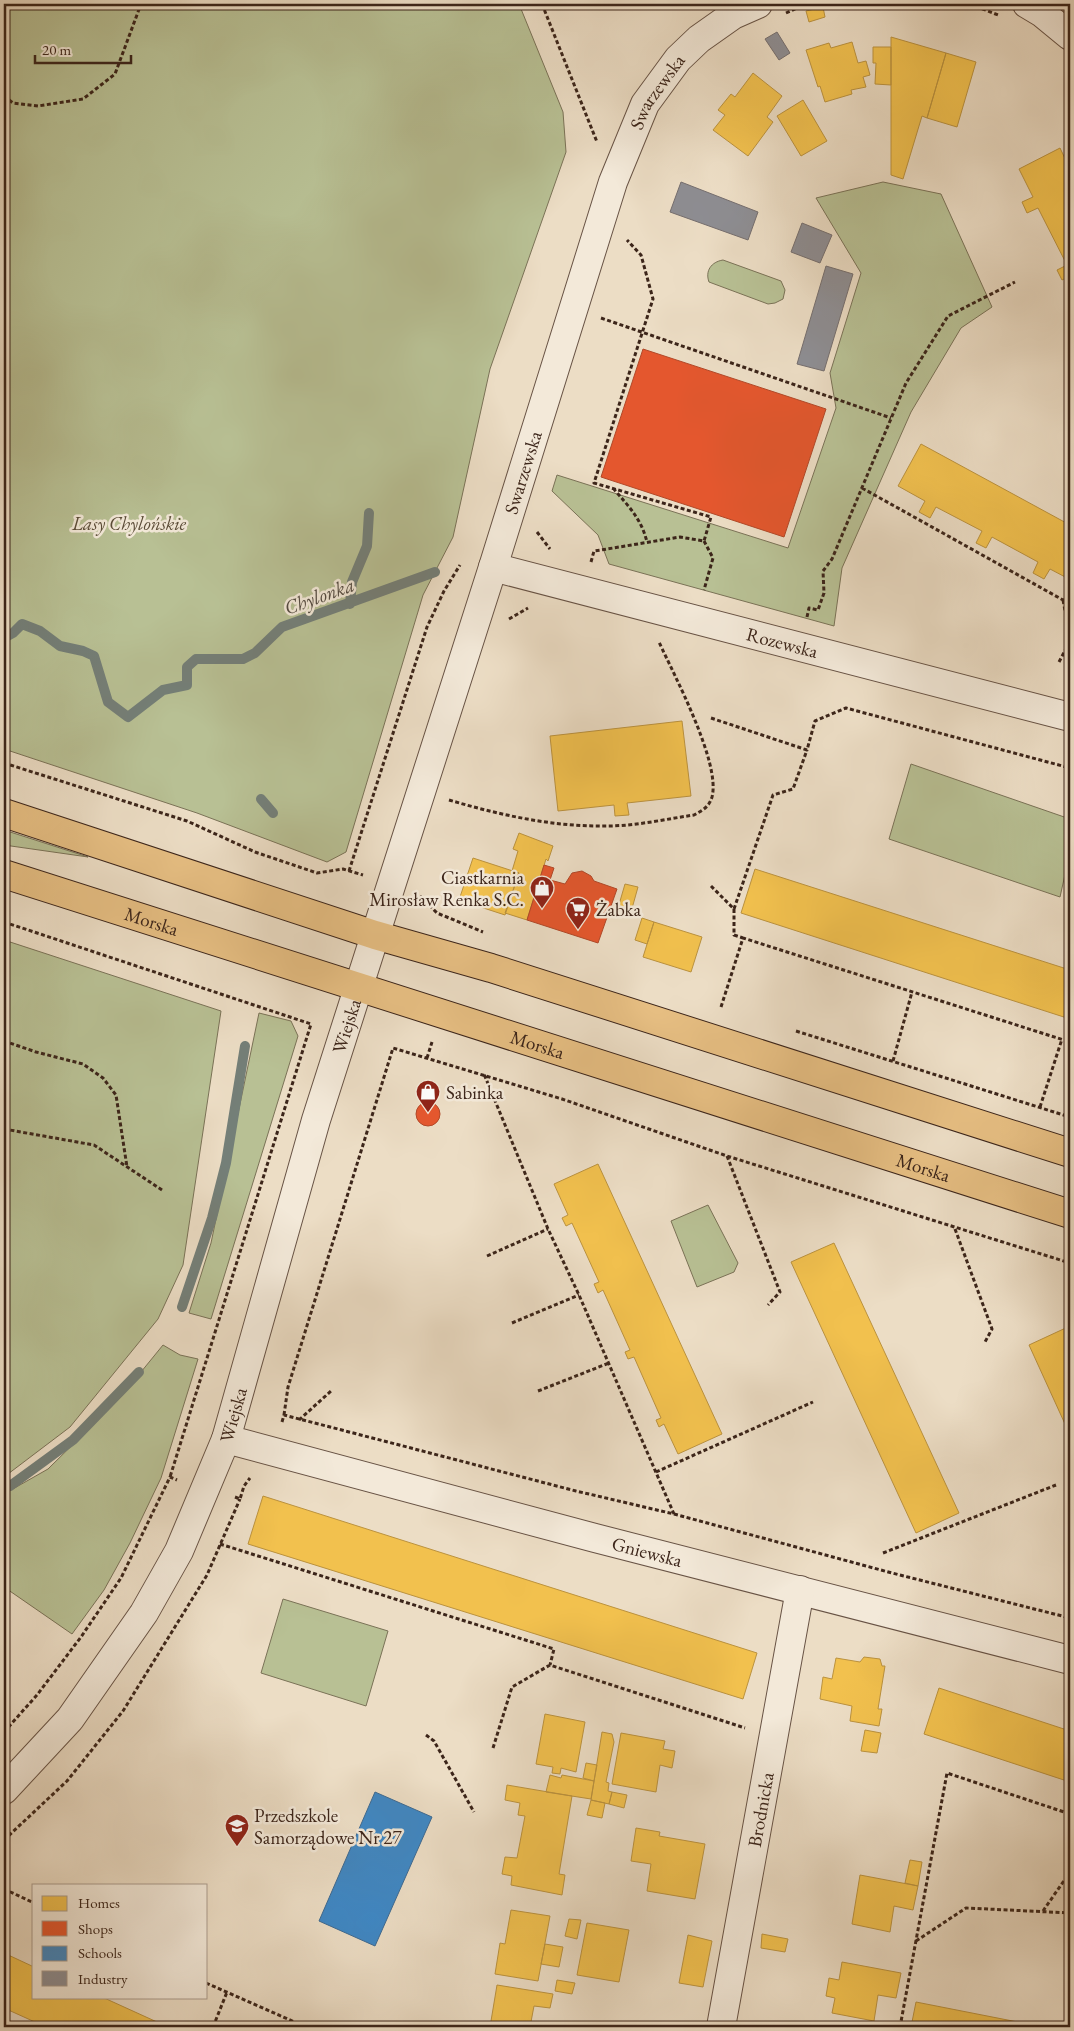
<svg xmlns="http://www.w3.org/2000/svg" width="1074" height="2031" viewBox="0 0 1074 2031" font-family="'EB Garamond',serif">
<style>
.green{fill:#b8c094;stroke:#7a7257}
.homes{fill:#f2c14e;stroke:#bb923e}
.shops{fill:#e4572e;stroke:#b24828}
.schools{fill:#3f88c5;stroke:#3e6a92}
.industry{fill:#8d8d92;stroke:#756e6e}
.lines{fill:none;stroke-linecap:round;stroke-linejoin:round}
.stream{stroke:#747f78;stroke-width:10}
.minor-casing{stroke:#685345;stroke-width:30}
.primary-casing{stroke:#3c251a;stroke-width:30}
.path{stroke:#3c251a;stroke-width:3;stroke-dasharray:4 2.5;stroke-linecap:butt}
.minor{stroke:#f3e9d9;stroke-width:28}
.primary{stroke:#e6be82;stroke-width:28}
.labels{text-anchor:middle;dominant-baseline:central;stroke-width:5;stroke-linejoin:round;paint-order:stroke}
.street-label{font-size:19px;fill:#3c251a;stroke:#f3e9d9}
.park-label{font-size:19px;font-style:italic;fill:#5b4c38;stroke:#f3e9d9}
.poi-label{font-size:19px;fill:#3c251a;stroke:#f3e9d9;text-anchor:start}
.water-label{font-size:20px;font-style:italic;fill:#534a41;stroke:#f3e9d9}
</style>
<rect width="100%" height="100%" fill="#ecddc5"/>
<filter id="stains"><feTurbulence type="fractalNoise" baseFrequency=".004" numOctaves="4"/><feColorMatrix values="0 0 0 0 .2 0 0 0 0 .09 0 0 0 0 .02 0 0 0 .5 -.17"/></filter>
<radialGradient id="worn" r=".72"><stop offset=".6" stop-color="#630" stop-opacity="0"/><stop offset="1" stop-color="#630" stop-opacity=".3"/></radialGradient>
<path class="green" d="M4,4H519L563,112L566,152L490,369L453,537L423,595L346,852L327,862L197,813L4,749Z
M883,182L941,194L992,307L961,328L911,412L842,568L834,626L609,564L598,535L552,491L557,475L788,548L836,408L830,373L861,273L816,198Z
M723,260L781,281L785,290L783,299L775,303L768,304L709,282C705,271 711,262 723,260Z
M911,764L1070,819V852L1060,897L889,839Z
M4,830L88,857L4,845Z
M4,940L221,1011L183,1265L158,1319L70,1427L4,1477Z
M259,1013L291,1021L298,1036L211,1319L189,1313L211,1243Z
M708,1205L738,1263L734,1272L697,1287L671,1221Z
M163,1345L180,1355L198,1359L161,1478L130,1543L104,1590L72,1634L4,1587V1494L48,1469L119,1399Z
M283,1599L388,1631L366,1706L261,1673Z"/>
<path class="homes" d="M823,7L825,17L809,22L806,11Z
M891,37L946,53L927,118L922,116L903,179L891,175Z
M852,42L858,63L866,61L870,75L863,77L866,87L851,90L852,94L825,102L820,86L818,87L806,50L829,43L831,48Z
M873,47H891V85L875,84L876,63H873Z
M946,53L976,62L957,127L927,118Z
M753,73L782,96L767,117L773,122L748,156L713,130L725,115L718,110L731,94L735,97Z
M803,100L827,141L801,156L777,116Z
M1060,148L1070,169V276L1062,280L1057,270L1067,265L1038,208L1027,213L1022,202L1033,197L1019,169Z
M921,444L1070,525L1069,579L1050,569L1044,579L1033,573L1038,562L992,537L986,548L976,543L982,531L936,507L930,518L919,512L925,501L898,486Z
M682,721L691,796L627,803L629,815L615,816L614,805L558,811L550,736Z
M519,833L553,846L548,861L546,859L527,920L505,913L519,873L512,871L518,851L513,849Z
M473,858L519,873L505,915L459,900Z
M755,869L1070,970V1019L741,913Z
M625,884L638,887L631,912L618,908Z
M642,918L654,922L647,944L635,940Z
M654,922L702,937L691,972L643,957Z
M598,1164L722,1434L678,1454L664,1424L659,1427L656,1420L661,1418L634,1357L628,1359L625,1352L630,1350L603,1290L598,1293L594,1284L599,1282L572,1223L566,1226L562,1218L568,1215L554,1184Z
M834,1243L959,1513L916,1533L791,1262Z
M1070,1326V1435L1029,1345Z
M263,1496L757,1653L743,1699L248,1544Z
M864,1657L880,1659L882,1666H885L878,1709H882L879,1726L850,1721L852,1706L820,1699L823,1677L832,1679L836,1658L860,1662Z
M939,1688L1070,1731V1782L924,1734Z
M545,1714L585,1722L576,1772L561,1768L560,1774L552,1773L553,1767L536,1764Z
M865,1730L881,1733L877,1753L861,1751Z
M602,1732L612,1734L614,1742L606,1782L609,1783L608,1791L612,1792L609,1804L591,1800Z
M621,1733L665,1741L663,1749L675,1751L672,1768L660,1765L656,1792L612,1784Z
M586,1763L597,1765L594,1781L583,1778Z
M550,1775L561,1778L562,1775L594,1781L591,1799L546,1792Z
M507,1785L572,1796L559,1874L565,1875L562,1895L511,1885L512,1876L502,1874L505,1857L517,1858L525,1816L518,1815L520,1803L505,1800Z
M612,1792L627,1795L624,1808L609,1804Z
M591,1800L605,1803L602,1818L587,1815Z
M636,1828L660,1832L659,1836L705,1844L695,1899L647,1891L651,1864L631,1861Z
M910,1860L922,1862L918,1886L905,1883Z
M860,1875L918,1886L913,1910L894,1906L890,1932L852,1924Z
M511,1910L550,1916L538,1981L495,1974L500,1943L505,1944Z
M569,1919L581,1920L577,1939L565,1936Z
M587,1923L629,1930L619,1982L577,1975Z
M762,1934L788,1939L785,1952L761,1948Z
M688,1935L712,1941L703,1987L679,1983Z
M545,1944L563,1947L559,1967L541,1964Z
M4,1953L34,1967V1997H102L168,2027H46L4,2008Z
M842,1962L901,1973L896,1998L878,1995L874,2021L832,2013L835,1998L826,1996L829,1978L839,1980Z
M557,1980L575,1983L572,1994L555,1991Z
M497,1985L553,1994L550,2008L534,2006L530,2027H490Z
M916,2002L1043,2027H911Z"/>
<path class="shops" d="M643,349L826,409L784,537L601,477Z
M544,865L554,868L550,880L565,884L572,873L582,871L591,876L594,881L617,889L598,943L527,920Z
M416 1114a12 12 0 1 1 24 0a12 12 0 1 1-24 0Z"/>
<path class="schools" d="M375,1792L432,1817L375,1946L319,1921Z"/>
<path class="industry" d="M777,32L790,53L779,60L765,39Z
M681,182L758,212L748,240L670,212Z
M802,223L832,235L820,263L791,252Z
M826,266L853,274L824,371L797,364Z"/>
<g class="lines">
<path class="stream" d="M350,604L352,582L367,546L369,513
M4,638L13,633L22,624L40,631L60,646L83,651L94,656L108,702L128,717L163,690L187,685V667L196,659H243L255,653L282,627L435,572
M261,799L273,813
M182,1307L212,1218L226,1163L245,1046
M4,1488L10,1486L73,1440L139,1372"/>
<defs>
<g id="minor">
<path d="M1027,4L1042,13L1070,36"/>
<path id="s1" d="M493,567L1070,717"/>
<path id="s2" d="M226,1439L595,1538L1070,1660"/>
<path id="s3" d="M4,1790L70,1719L144,1613L179,1551L226,1439L316,1120L493,567L613,182L645,104L678,59L699,39L733,15L758,4"/>
<path id="s4" d="M721,2027L800,1590"/>
</g>
<g id="primary">
<path d="M4,813L375,935L491,968L1070,1153"/>
<path id="s5" d="M4,874L1070,1214"/>
</g>
</defs>
<use href="#minor" class="minor-casing"/>
<use href="#primary" class="primary-casing"/>
<path class="path" d="M542,4L597,142
M970,4L998,15
M786,13L806,4
M4,96L13,103L38,106L83,99L115,74L141,4
M601,318L891,418
M613,488C629,507 641,518 647,542
M862,488L1063,600L1070,598
M537,532L550,549
M704,541L713,558L704,590
M591,562L594,551L601,550L680,537L704,541L711,517L594,483L653,299L641,255L627,240
M1063,600L1070,637
M807,617L809,608L818,610L824,593L823,571L832,559L906,383L948,316L1015,282
M509,619L528,608
M1059,662L1070,641
M711,718L807,750L815,721L846,708L1070,768
M4,763L187,821L255,852L317,873L343,869L363,875
M449,800C500,815 553,827 607,826C636,826 666,819 694,815C703,810 709,807 712,797C721,763 674,675 659,642
M349,871L427,627L444,591L460,565
M711,886L734,909V935L743,938
M420,896L437,913L483,932
M734,909L773,795L793,789L807,750
M4,922L311,1024L170,1477
M721,1007L743,938L1070,1042
M796,1031L1070,1117
M4,1041L36,1052L83,1064L103,1078L116,1095L127,1167
M427,1058L432,1042
M893,1061L912,992
M1040,1107L1062,1039
M4,1129L94,1145L162,1190
M727,1156L780,1292L768,1305
M955,1229L992,1329L985,1342
M487,1256L548,1229
M512,1323L579,1295
M538,1391L609,1363
M284,1415L288,1387L393,1048L562,1099L727,1156L1070,1263
M299,1420L331,1391
M282,1422L284,1415L576,1491L674,1514L579,1295L548,1229L484,1074
M656,1472L813,1402
M235,1497L240,1499L244,1486L250,1478
M674,1514L892,1573L1070,1618
M220,1544L554,1649L550,1665
M883,1553L1056,1485
M4,1732L37,1695L81,1637L121,1578L170,1477L177,1480
M426,1735L434,1741L474,1812
M493,1748L512,1687L550,1665L745,1728
M4,1840L67,1781L123,1711L207,1575L240,1499
M4,1889L34,1903
M1043,1911L1070,1872
M916,1941L966,1908L1070,1913
M206,1983L306,2027
M213,2027L227,1992
M900,2027L947,1773L1070,1814"/>
<use href="#minor" class="minor"/>
<use href="#primary" class="primary"/>
</g>
<defs>
<symbol id="shop-pin" viewBox="-11 -11 22 30"><path d="M0 17L-7.5 6A9.5 9.5 0 1 1 7.5 6Z" fill="#8f2418" stroke="#f3e9d9"/><path d="M-5-2.5h2.3a2.7 3.5 0 0 1 5.4 0H5L5.5 6h-11ZM-1.5-2.5h3a1.5 2.3 0 0 0-3 0Z" fill="#fff"/></symbol>
<symbol id="supermarket-pin" viewBox="-11 -11 22 30"><path d="M0 17L-7.5 6A9.5 9.5 0 1 1 7.5 6Z" fill="#8f2418" stroke="#f3e9d9"/><path d="M-6-5.5h2.5l.6 2H6L4.5 2H-2.5L-4.4-4H-6ZM-1.5 3.2a1.3 1.3 0 1 0 .1 0ZM3 3.2a1.3 1.3 0 1 0 .1 0Z" fill="#fff"/></symbol>
<symbol id="school-pin" viewBox="-11 -11 22 30"><path d="M0 17L-7.5 6A9.5 9.5 0 1 1 7.5 6Z" fill="#8f2418" stroke="#f3e9d9"/><path d="M0-5L7-2L0 1L-7-2ZM-4 1L0 2.5L4 1V4Q0 6-4 4Z" fill="#fff"/></symbol>
</defs>
<g fill-rule="evenodd">
<use href="#shop-pin" x="528" y="874" width="28" height="38"/>
<use href="#supermarket-pin" x="564" y="895" width="28" height="38"/>
<use href="#shop-pin" x="414" y="1078" width="28" height="38"/>
<use href="#school-pin" x="223" y="1812" width="28" height="38"/>
</g>
<g class="labels">
<g class="street-label">
<text stroke="none"><textPath href="#s3" startOffset="1835">Swarzewska</textPath></text>
<text stroke="none"><textPath href="#s3" startOffset="1430">Swarzewska</textPath></text>
<text stroke="none"><textPath href="#s1" startOffset="299">Rozewska</textPath></text>
<text stroke="none"><textPath href="#s5" startOffset="155">Morska</textPath></text>
<text stroke="none"><textPath href="#s3" startOffset="849">Wiejska</textPath></text>
<text stroke="none"><textPath href="#s5" startOffset="560">Morska</textPath></text>
<text stroke="none"><textPath href="#s5" startOffset="965">Morska</textPath></text>
<text stroke="none"><textPath href="#s3" startOffset="444">Wiejska</textPath></text>
<text stroke="none"><textPath href="#s2" startOffset="436">Gniewska</textPath></text>
<text stroke="none"><textPath href="#s4" startOffset="221">Brodnicka</textPath></text>
</g>
<g class="park-label">
<text x="129" y="523">Lasy Chylońskie</text>
</g>
<g class="poi-label">
<text x="524" y="877" text-anchor="end">Ciastkarnia<tspan x="524" dy="22">Mirosław Renka S.C.</tspan></text>
<text x="596" y="909">Żabka</text>
<text x="446" y="1092">Sabinka</text>
<text x="254" y="1815">Przedszkole<tspan x="254" dy="22">Samorządowe Nr 27</tspan></text>
</g>
<g class="water-label">
<text transform="translate(319 596) rotate(-20)">Chylonka</text>
</g>
</g>
<rect width="1074" height="2031" fill="none" stroke="#ecddc5" stroke-width="20"/>
<rect x="5" y="5" width="1064" height="2021" fill="none" stroke="#3c251a" stroke-width="2.5"/>
<rect x="10" y="10" width="1054" height="2011" fill="none" stroke="#3c251a"/>
<rect x="32" y="1884" width="175" height="115" fill="#f3e9d9" stroke="#aa9b8d"/>
<rect x="42" y="1896" width="25" height="15" fill="#f2c14e" stroke="#aa9b8d"/>
<text x="78" y="1908" font-size="15" fill="#3c251a">Homes</text>
<rect x="42" y="1921" width="25" height="15" fill="#e4572e" stroke="#aa9b8d"/>
<text x="78" y="1934" font-size="15" fill="#3c251a">Shops</text>
<rect x="42" y="1946" width="25" height="15" fill="#3f88c5" stroke="#aa9b8d"/>
<text x="78" y="1958" font-size="15" fill="#3c251a">Schools</text>
<rect x="42" y="1971" width="25" height="15" fill="#8d8d92" stroke="#aa9b8d"/>
<text x="78" y="1984" font-size="15" fill="#3c251a">Industry</text>
<path d="M35 55v8h96v-8" fill="none" stroke="#3c251a" stroke-width="2.5"/>
<text x="42" y="55" font-size="15" fill="#3c251a" stroke="#f3e9d9" stroke-width="4" paint-order="stroke">20 m</text>
<rect width="100%" height="100%" filter="url(#stains)"/>
<rect width="100%" height="100%" fill="url(#worn)"/>
</svg>
